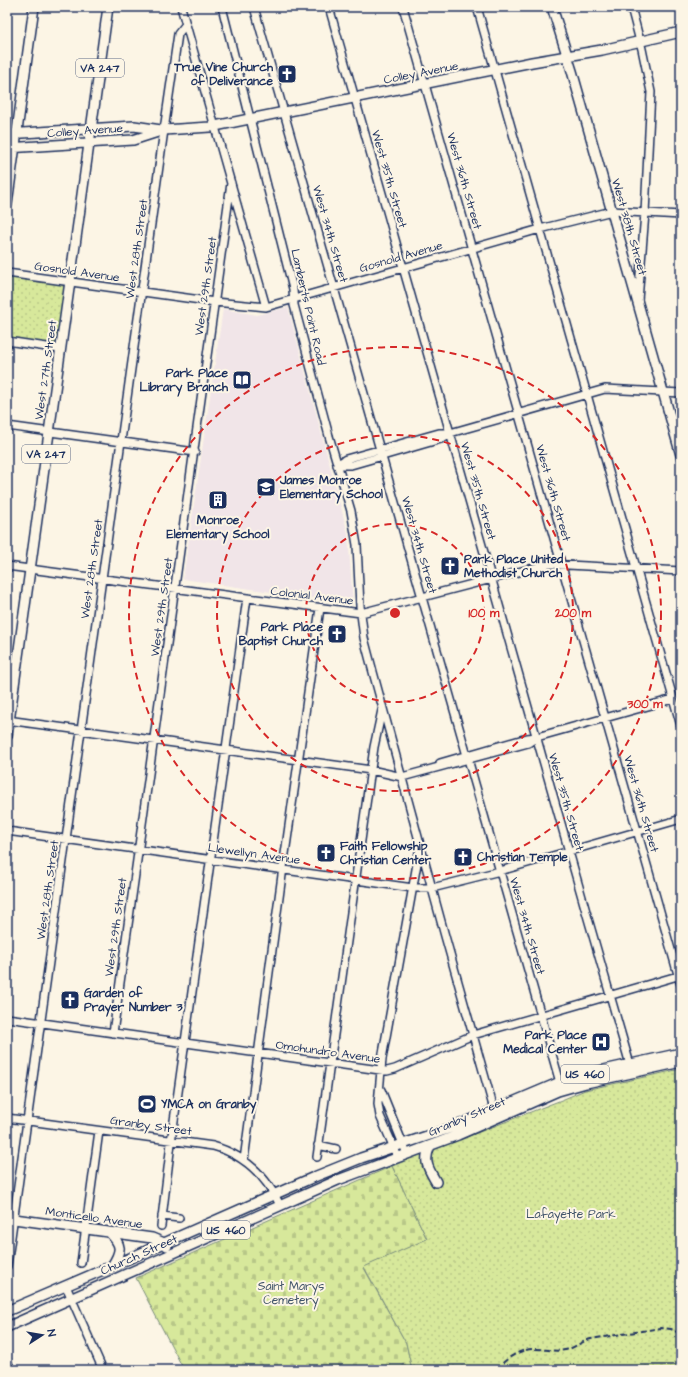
<svg xmlns="http://www.w3.org/2000/svg" width="688" height="1377" viewBox="0 0 688 1377" font-family="'Architects Daughter',sans-serif">
<style>
.built{fill:#f1e5e8}
.cemetery{fill:url(#cemetery-stones);stroke:#798c7c}
.park{fill:url(#park-dots);stroke:#798c7c}
.lines{fill:none;stroke-linecap:round;stroke-linejoin:round}
.minor-casing{stroke:#1b2f5e;stroke-width:10}
.major-casing{stroke:#1b2f5e;stroke-width:12}
.minor{stroke:#fcf5e5;stroke-width:7}
.major{stroke:#fcf5e5;stroke-width:9}
.rail{stroke:#1b2f5e;stroke-width:2;stroke-dasharray:6 3;stroke-linecap:butt}
.ring{fill:none;stroke:#d62828;stroke-width:2;stroke-dasharray:7 5}
.labels{text-anchor:middle;dominant-baseline:central;stroke-width:4;stroke-linejoin:round;paint-order:stroke}
.shield{fill:#fcf5e5;stroke:#5e6a86;stroke-width:1}
.shield-label{font-size:11px;font-weight:bold;fill:#1b2f5e}
.poi-label{font-size:12px;font-weight:bold;fill:#1b2f5e;stroke:#fcf5e5;text-anchor:start}
.street-label{font-size:12px;fill:#1b2f5e;stroke:#fcf5e5}
.park-label{font-size:12px;fill:#41546a;stroke:#fcf5e5}
.centre{fill:#d62828;stroke:#fcf5e5;stroke-width:2}
.ring-label{font-size:12px;text-anchor:middle;font-weight:bold;fill:#d62828;stroke:#fcf5e5;stroke-width:4;stroke-linejoin:round;paint-order:stroke}
</style>
<defs>
<pattern id="cemetery-stones" width="16" height="16" patternUnits="userSpaceOnUse"><rect width="16" height="16" fill="#d7e89b"/><path d="M2 7V4a2 2 0 0 1 4 0v3zM10 15v-3a2 2 0 0 1 4 0v3z" fill="#b8c788"/></pattern>
<pattern id="park-dots" width="8" height="8" patternUnits="userSpaceOnUse"><rect width="8" height="8" fill="#d7e89b"/><path d="M2 2h.1M6 6h.1" fill="none" stroke="#b8c788" stroke-width="1.8" stroke-linecap="round"/></pattern>
</defs>
<rect width="100%" height="100%" fill="#fcf5e5"/>
<filter id="ink" filterUnits="userSpaceOnUse"><feTurbulence type="fractalNoise" baseFrequency=".025" numOctaves="2"/><feDisplacementMap in="SourceGraphic" scale="8" xChannelSelector="R" yChannelSelector="G"/><feConvolveMatrix kernelMatrix="1 2 1 2 8 2 1 2 1" color-interpolation-filters="sRGB"/></filter>
<g filter="url(#ink)">
<path class="built" d="M288,307L348,534L353,604L183,579L223,309L257,315Z"/>
<path class="cemetery" d="M392,1166L427,1239L364,1268L406,1343L412,1370H184L136,1278Z"/>
<path class="park" d="M7,276L65,284L66,286L57,342L53,344L7,338Z
M681,1069V1370H412L406,1343L364,1267L427,1239L392,1166L564,1099L585,1090Z"/>
<g class="lines">
<defs>
<path id="minor" d="M181,7L266,307
M222,7L293,289L294,305L329,436L351,511L357,545L360,606L364,638L373,672L445,936L495,1113
M254,7L561,1086
M329,7L589,922L631,1068
M403,7L681,985
M477,7L681,726
M631,7L642,49L651,92L645,213L638,300
M7,273L215,302L266,307L540,229L612,211L681,215
M7,341L60,349
M7,426L195,452
M337,465L346,459L439,433H450L605,389L681,393
M337,465H351L386,455L441,439L450,433
M7,566L361,613L549,564L681,571
M7,720L371,770L402,777L528,743L537,737
M440,763L527,738L537,737L673,699
M7,831L413,888H432L500,871L681,819
M7,1018L387,1071L395,1069L473,1035L681,975
M113,1033L231,183
M381,1090L407,1154
M7,1118L213,1146C245,1155 266,1176 280,1205
M318,1145L336,1149
M317,1157L374,747L382,710
M398,1157L380,1116L378,1104L382,1059L420,847
M244,1160L282,875L320,608
M162,1216L179,1218
M161,1226L172,1135L247,598
M81,1263L99,1131
M7,1266L164,130L178,34L186,24
M66,1286L103,1370
M7,1361L11,1370"/>
<path id="major" d="M552,7L572,71L681,455
M7,134L134,126L161,130
M7,148L133,140L164,130L210,127L532,62L602,50L681,32
M7,204L34,7
M7,736L108,7
M430,1146C423,1161 428,1168 436,1182
M7,1218L152,1238L164,1243L167,1246
M109,1232C122,1245 122,1250 112,1266
M7,1311L112,1266L314,1177L361,1158L454,1127L565,1080L581,1075L681,1053
M7,1327L338,1180L458,1135L558,1091L586,1083L681,1062"/>
</defs>
<use href="#minor" class="minor-casing"/>
<use href="#major" class="major-casing"/>
<use href="#minor" class="minor"/>
<use href="#major" class="major"/>
<path class="rail" d="M497,1370C504,1359 520,1349 534,1349C545,1349 554,1352 565,1350C575,1348 582,1341 591,1339L661,1328L671,1329L681,1334"/>
</g>
</g>
<g class="ring">
<circle cx="395" cy="613" r="89"/>
<circle cx="395" cy="613" r="178"/>
<circle cx="395" cy="613" r="266"/>
</g>
<defs>
<symbol id="church-square" viewBox="-11 -11 22 22"><rect x="-9" y="-9" width="18" height="18" rx="4" fill="#1b2f5e" stroke="#fcf5e5"/><path d="M-1.2-6h2.4v3.5h3.3v2.4h-3.3V6h-2.4V-.1h-3.3v-2.4h3.3Z" fill="#fff"/></symbol>
<symbol id="library-square" viewBox="-11 -11 22 22"><rect x="-9" y="-9" width="18" height="18" rx="4" fill="#1b2f5e" stroke="#fcf5e5"/><path d="M-6-4Q-3-5.5-.7-3.5V5Q-3 3-6 4ZM6-4Q3-5.5 .7-3.5V5Q3 3 6 4Z" fill="#fff"/></symbol>
<symbol id="school-square" viewBox="-11 -11 22 22"><rect x="-9" y="-9" width="18" height="18" rx="4" fill="#1b2f5e" stroke="#fcf5e5"/><path d="M0-5L7-2L0 1L-7-2ZM-4 1L0 2.5L4 1V4Q0 6-4 4Z" fill="#fff"/></symbol>
<symbol id="building-square" viewBox="-11 -11 22 22"><rect x="-9" y="-9" width="18" height="18" rx="4" fill="#1b2f5e" stroke="#fcf5e5"/><path d="M-4-6H4V6H1V3H-1V6H-4ZM-2.5-4.3h1.7v1.8h-1.7ZM.8-4.3h1.7v1.8H.8ZM-2.5-1h1.7V.8h-1.7ZM.8-1h1.7V.8H.8Z" fill="#fff"/></symbol>
<symbol id="hospital-square" viewBox="-11 -11 22 22"><rect x="-9" y="-9" width="18" height="18" rx="4" fill="#1b2f5e" stroke="#fcf5e5"/><path d="M-5-5h3v3.5h4V-5h3V5h-3V1.5h-4V5h-3Z" fill="#fff"/></symbol>
<symbol id="stadium-square" viewBox="-11 -11 22 22"><rect x="-9" y="-9" width="18" height="18" rx="4" fill="#1b2f5e" stroke="#fcf5e5"/><path d="M0-5a6.5 5 0 1 0 0 10a6.5 5 0 1 0 0-10ZM-3.5-1.8h7v3.6h-7Z" fill="#fff"/></symbol>
</defs>
<g fill-rule="evenodd">
<use href="#church-square" x="276" y="63" width="22" height="22"/>
<use href="#library-square" x="231" y="369" width="22" height="22"/>
<use href="#school-square" x="255" y="476" width="22" height="22"/>
<use href="#building-square" x="207" y="489" width="22" height="22"/>
<use href="#church-square" x="439" y="555" width="22" height="22"/>
<use href="#church-square" x="326" y="623" width="22" height="22"/>
<use href="#church-square" x="315" y="842" width="22" height="22"/>
<use href="#church-square" x="452" y="846" width="22" height="22"/>
<use href="#church-square" x="59" y="989" width="22" height="22"/>
<use href="#hospital-square" x="590" y="1031" width="22" height="22"/>
<use href="#stadium-square" x="136" y="1093" width="22" height="22"/>
</g>
<g class="labels">
<g class="shield">
<rect x="76" y="59" width="48" height="18" rx="3"/>
<rect x="22" y="445" width="48" height="18" rx="3"/>
<rect x="561" y="1065" width="48" height="18" rx="3"/>
<rect x="202" y="1221" width="48" height="18" rx="3"/>
</g>
<g class="shield-label">
<text x="100" y="68">VA 247</text>
<text x="46" y="454">VA 247</text>
<text x="585" y="1074">US 460</text>
<text x="226" y="1230">US 460</text>
</g>
<g class="poi-label">
<text x="273" y="67" text-anchor="end">True Vine Church<tspan x="273" dy="14">of Deliverance</tspan></text>
<text x="228" y="373" text-anchor="end">Park Place<tspan x="228" dy="14">Library Branch</tspan></text>
<text x="280" y="480">James Monroe<tspan x="280" dy="14">Elementary School</tspan></text>
<text x="218" y="520" text-anchor="middle">Monroe<tspan x="218" dy="14">Elementary School</tspan></text>
<text x="464" y="559">Park Place United<tspan x="464" dy="14">Methodist Church</tspan></text>
<text x="323" y="627" text-anchor="end">Park Place<tspan x="323" dy="14">Baptist Church</tspan></text>
<text x="340" y="846">Faith Fellowship<tspan x="340" dy="14">Christian Center</tspan></text>
<text x="477" y="857">Christian Temple</text>
<text x="84" y="993">Garden of<tspan x="84" dy="14">Prayer Number 3</tspan></text>
<text x="587" y="1035" text-anchor="end">Park Place<tspan x="587" dy="14">Medical Center</tspan></text>
<text x="161" y="1104">YMCA on Granby</text>
</g>
<g class="street-label">
<text transform="translate(421 73) rotate(-11)">Colley Avenue</text>
<text transform="translate(85 131) rotate(-4)">Colley Avenue</text>
<text transform="translate(389 179) rotate(74)">West 35th Street</text>
<text transform="translate(464 181) rotate(74)">West 36th Street</text>
<text transform="translate(629 227) rotate(74)">West 38th Street</text>
<text transform="translate(330 234) rotate(74)">West 34th Street</text>
<text transform="translate(137 249) rotate(-82)">West 28th Street</text>
<text transform="translate(401 257) rotate(-16)">Gosnold Avenue</text>
<text transform="translate(77 272) rotate(8)">Gosnold Avenue</text>
<text transform="translate(206 286) rotate(-82)">West 29th Street</text>
<text transform="translate(308 307) rotate(77)">Lamberts Point Road</text>
<text transform="translate(46 370) rotate(-82)">West 27th Street</text>
<text transform="translate(478 491) rotate(74)">West 35th Street</text>
<text transform="translate(553 493) rotate(74)">West 36th Street</text>
<text transform="translate(419 545) rotate(74)">West 34th Street</text>
<text transform="translate(92 569) rotate(-82)">West 28th Street</text>
<text transform="translate(312 596) rotate(7)">Colonial Avenue</text>
<text transform="translate(162 607) rotate(-82)">West 29th Street</text>
<text transform="translate(566 802) rotate(74)">West 35th Street</text>
<text transform="translate(641 804) rotate(74)">West 36th Street</text>
<text transform="translate(254 854) rotate(8)">Llewellyn Avenue</text>
<text transform="translate(48 890) rotate(-82)">West 28th Street</text>
<text transform="translate(527 926) rotate(74)">West 34th Street</text>
<text transform="translate(116 927) rotate(-82)">West 29th Street</text>
<text transform="translate(328 1052) rotate(8)">Omohundro Avenue</text>
<text transform="translate(467 1117) rotate(-23)">Granby Street</text>
<text transform="translate(151 1126) rotate(8)">Granby Street</text>
<text transform="translate(94 1218) rotate(8)">Monticello Avenue</text>
<text transform="translate(139 1255) rotate(-24)">Church Street</text>
</g>
<g class="park-label">
<text x="571" y="1214">Lafayette Park</text>
<text x="291" y="1286">Saint Marys<tspan x="291" dy="14">Cemetery</tspan></text>
</g>
</g>
<circle cx="395" cy="613" r="6" class="centre"/>
<g class="ring-label">
<text x="484" y="617">100 m</text>
<text x="573" y="617">200 m</text>
<text x="645" y="708">300 m</text>
</g>
<rect width="688" height="1377" fill="none" stroke="#fcf5e5" stroke-width="24"/>
<rect x="12" y="12" width="664" height="1353" fill="none" stroke="#1b2f5e" stroke-width="1.5" filter="url(#ink)"/>
<g transform="translate(42 1335) rotate(78)" stroke="#fcf5e5" stroke-width="3" paint-order="stroke">
<path d="M0-3L7 15L0 10L-7 15Z" fill="#1b2f5e"/>
<text y="-6" font-size="11" font-weight="bold" text-anchor="middle" fill="#1b2f5e">N</text>
</g>
</svg>
